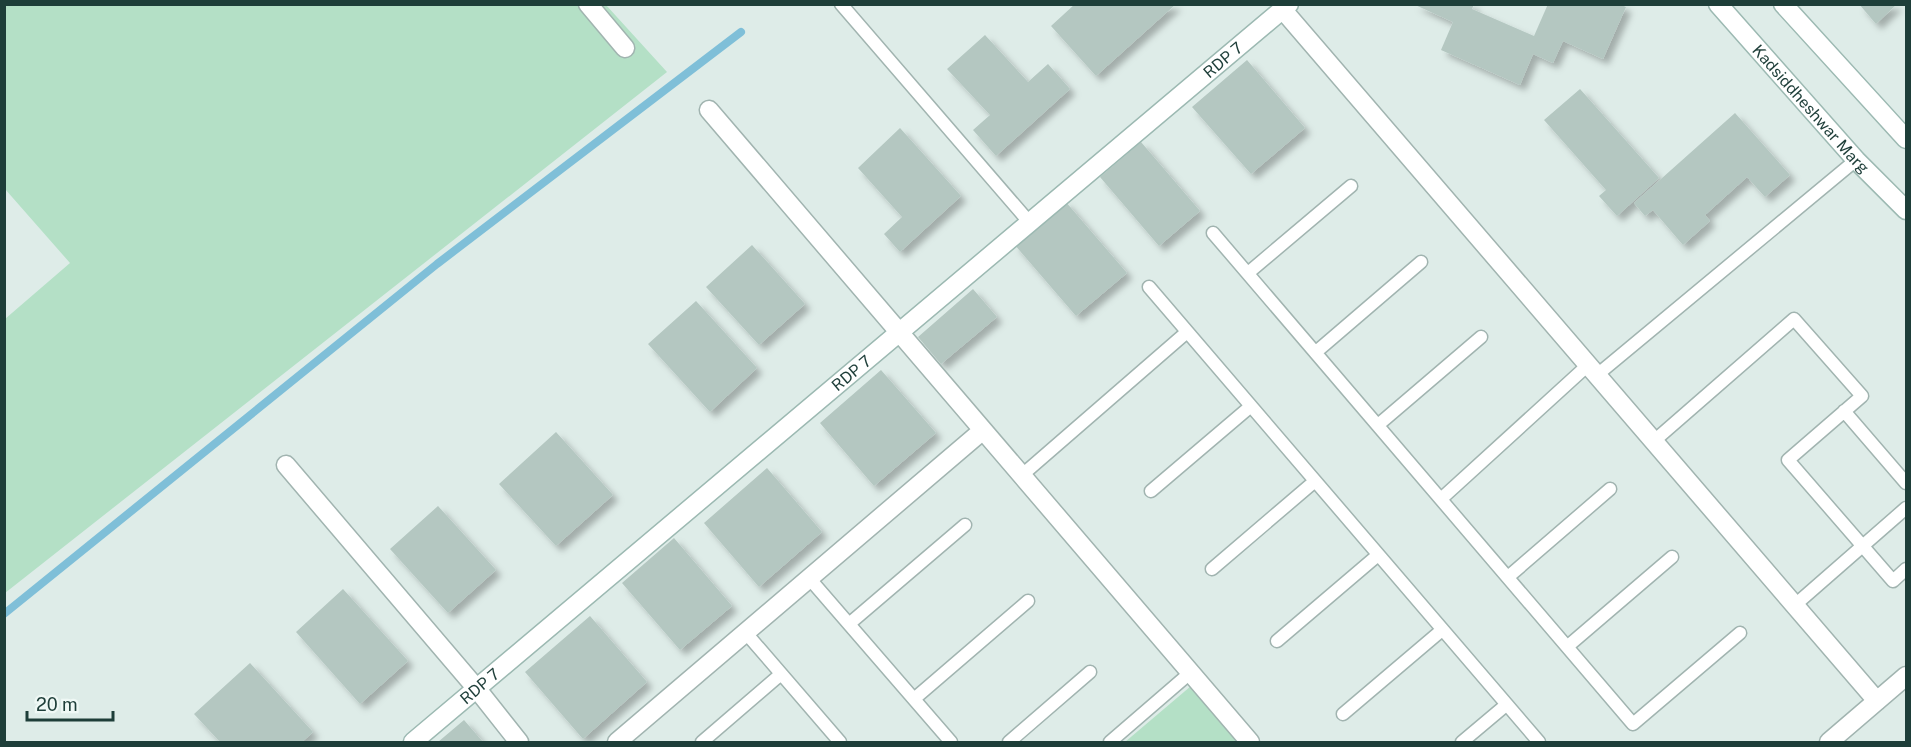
<svg xmlns="http://www.w3.org/2000/svg" width="1911" height="747" viewBox="0 0 1911 747" font-family="'Public Sans',sans-serif">
<style>
.green{fill:#b4e0c6}
.lines{fill:none;stroke-linecap:round;stroke-linejoin:round}
.stream{stroke:#7fbfd8;stroke-width:8}
.building{fill:#b4c7c1;filter:url(#shadow)}
.lane-casing{stroke:#a1b4b0;stroke-width:15}
.street-casing{stroke:#a1b4b0;stroke-width:21}
.secondary-casing{stroke:#9cb9b2;stroke-width:21}
.lane{stroke:#fff;stroke-width:12}
.street{stroke:#fff;stroke-width:18}
.secondary{stroke:#fff;stroke-width:18}
.labels{text-anchor:middle;dominant-baseline:central;stroke-width:4.5;stroke-linejoin:round;paint-order:stroke}
.street-label{font-size:16px;fill:#1e3e39;stroke:#eff8f5}
</style>
<defs>
<filter id="shadow"><feDropShadow dx="5.5" dy="5.5" stdDeviation="3" flood-color="#0004"/></filter>
</defs>
<rect width="100%" height="100%" fill="#deece8"/>
<path class="green" d="M5,5H606L667,72L5,593V319L70,263L5,189Z
M1191,686L1237,742H1125Z"/>
<g class="lines">
<path class="stream" d="M4,614L437,264L741,32"/>
</g>
<path class="building" d="M1075,4H1176L1096,76L1051,26Z
M1413,4H1474L1472,9L1534,36L1548,4H1619L1626,7L1603,59L1563,41L1553,63L1533,54L1520,85L1441,50L1453,22Z
M1859,4H1897L1876,24Z
M985,35L1028,82L1048,64L1070,89L996,156L973,130L990,115L947,69Z
M1247,60L1305,128L1251,174L1192,107Z
M1580,89L1659,178L1617,216L1599,196L1606,190L1544,120Z
M1735,113L1790,175L1765,197L1747,177L1705,215L1710,221L1683,245L1653,210L1645,216L1634,203Z
M900,128L961,196L900,252L884,234L902,217L858,168Z
M1141,142L1200,211L1159,246L1100,177Z
M1065,201L1127,273L1076,316L1014,244Z
M752,245L805,304L759,345L706,287Z
M973,289L997,317L941,364L918,337Z
M696,301L757,368L710,412L648,344Z
M881,370L936,433L874,486L820,423Z
M556,432L613,495L556,546L499,484Z
M767,468L822,532L759,587L704,523Z
M438,506L496,570L448,613L390,549Z
M674,538L732,606L680,650L622,583Z
M343,589L408,661L360,704L296,632Z
M590,616L647,682L583,739L525,672Z
M250,663L313,732L302,742H220L194,714Z
M464,720L483,742H438Z"/>
<g class="lines">
<defs>
<path id="lane" d="M841,4L1030,223
M1213,233L1633,724L1740,633
M1248,273L1351,186
M1149,287L1539,742
M1316,352L1421,262
M1597,375L1856,160
M1844,411L1906,483
M1378,425L1481,337
M1654,441L1794,319L1862,396L1788,460L1893,581L1906,569
M1021,476L1187,332
M1151,491L1251,406
M1441,499L1588,365
M1212,569L1315,481
M1508,577L1610,489
M809,578L951,742
M1795,605L1906,508
M849,624L965,525
M746,633L840,742
M1277,641L1378,555
M1568,646L1672,557
M914,699L1028,601
M1343,714L1442,630
M702,742L781,674
M1009,742L1090,672
M1110,742L1190,673
M1462,742L1506,705"/>
<path id="street" d="M588,4L625,48
M1283,10L1877,701
M709,110L1250,742
M286,465L477,689L519,742
M617,742L982,431
M1829,742L1906,676"/>
<g id="secondary">
<path id="s1" d="M1718,4L1856,160L1906,210"/>
<path d="M1783,4L1906,139"/>
<path id="s2" d="M413,742L1289,4"/>
</g>
</defs>
<use href="#lane" class="lane-casing"/>
<use href="#street" class="street-casing"/>
<use href="#secondary" class="secondary-casing"/>
<use href="#lane" class="lane"/>
<use href="#street" class="street"/>
<use href="#secondary" class="secondary"/>
</g>
<g class="labels">
<g class="street-label">
<text stroke="none"><textPath href="#s2" startOffset="1059">RDP 7</textPath></text>
<text stroke="none"><textPath href="#s1" startOffset="140">Kadsiddheshwar Marg</textPath></text>
<text stroke="none"><textPath href="#s2" startOffset="573">RDP 7</textPath></text>
<text stroke="none"><textPath href="#s2" startOffset="87">RDP 7</textPath></text>
</g>
</g>
<rect width="1911" height="747" fill="none" stroke="#1e3e39" stroke-width="12"/>
<path d="M27 711v9h86v-9" fill="none" stroke="#1e3e39" stroke-width="3"/>
<text x="36" y="711" font-size="18" fill="#1e3e39" stroke="#eff8f5" stroke-width="4.5" paint-order="stroke">20 m</text>
</svg>
